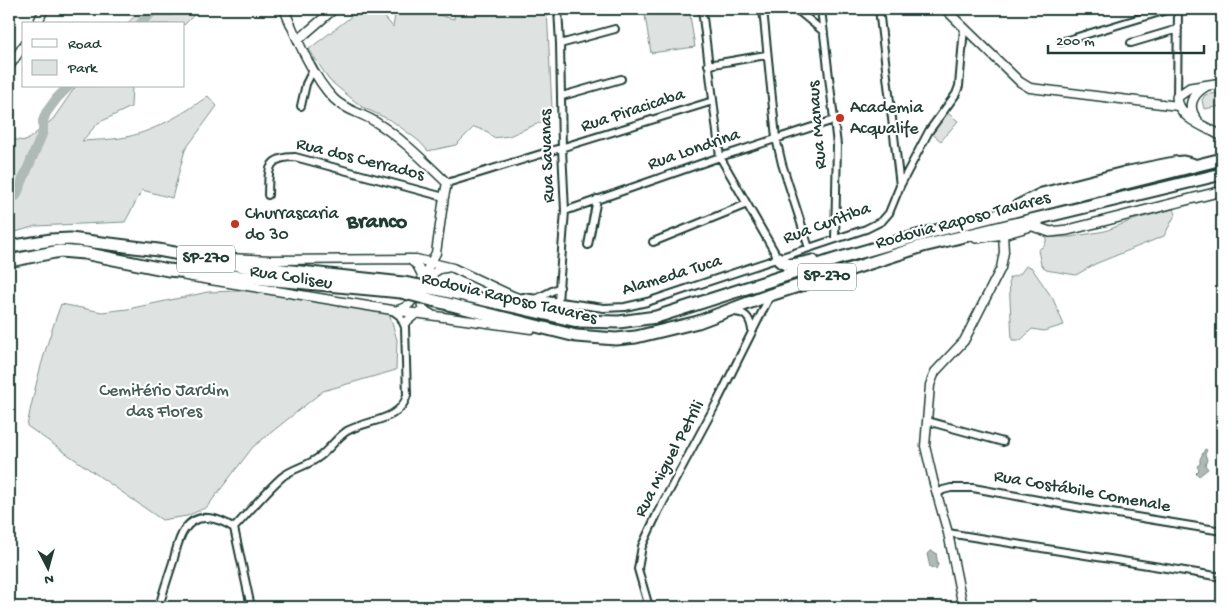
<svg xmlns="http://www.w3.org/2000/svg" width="1231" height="616" viewBox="0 0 1231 616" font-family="'Gochi Hand',sans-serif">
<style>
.green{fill:#dee3e2;stroke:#7e908b}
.water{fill:#afbab7;stroke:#758883}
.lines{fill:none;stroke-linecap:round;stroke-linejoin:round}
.river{stroke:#afbab7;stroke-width:10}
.minor-casing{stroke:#1f3d34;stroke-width:10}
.tertiary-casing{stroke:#1f3d34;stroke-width:11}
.secondary-casing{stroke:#1f3d34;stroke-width:12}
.motorway-casing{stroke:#1f3d34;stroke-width:15}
.minor{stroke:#fff;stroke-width:6}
.tertiary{stroke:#fff;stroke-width:8}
.secondary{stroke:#fff;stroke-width:9}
.motorway{stroke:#fff;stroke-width:11}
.motorway-bridge-casing{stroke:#1f3d34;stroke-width:15;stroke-linecap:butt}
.motorway-bridge{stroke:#fff;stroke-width:11}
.poi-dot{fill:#c8321e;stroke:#fff;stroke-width:2}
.labels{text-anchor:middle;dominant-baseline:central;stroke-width:4.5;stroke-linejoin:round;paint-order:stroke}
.shield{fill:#fff;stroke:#627771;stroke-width:1}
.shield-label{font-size:16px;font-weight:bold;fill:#1f3d34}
.poi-label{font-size:18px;fill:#1f3d34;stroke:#fff;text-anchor:start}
.street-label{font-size:18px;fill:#1f3d34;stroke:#fff}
.park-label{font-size:18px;fill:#455e57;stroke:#fff}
.district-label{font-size:22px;font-weight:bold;fill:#1f3d34;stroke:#fff}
</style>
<rect width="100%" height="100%" fill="#fff"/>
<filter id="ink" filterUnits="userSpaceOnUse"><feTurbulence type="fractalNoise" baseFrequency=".02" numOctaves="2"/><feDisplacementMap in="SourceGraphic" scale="10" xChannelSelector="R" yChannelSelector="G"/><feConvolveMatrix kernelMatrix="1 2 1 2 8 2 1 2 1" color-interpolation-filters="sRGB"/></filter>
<g filter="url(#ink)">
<path class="green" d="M141,9H200L184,25V24H127Z
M361,9H378L393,27L396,9L427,12L454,19L455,9H547L552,108L544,121L509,136L493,138L488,132L474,127L456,145L428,151L419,141L392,121L362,107L329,80L309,49Z
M644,9H689L695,47L651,53Z
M76,86H132L131,107L98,123L82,141C95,140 108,140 121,138C152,133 183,114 208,96L217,106L185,150L172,198L142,190L125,222L36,226L9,234V139L26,141L53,119Z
M1222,92V106L1204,109L1202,100L1205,95Z
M945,111L958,121L941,141L930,132Z
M1173,209L1176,213L1164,236L1095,264L1076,275L1046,270L1041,265L1038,250L1045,245L1047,237H1070L1105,231L1133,220Z
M1026,266L1031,267L1053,299L1064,325L1044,331L1032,329L1021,340H1012L1009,278L1020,274Z
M264,290L389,312L397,340L396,370L323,391L253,447L207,507L187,516L162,520L27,426C35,384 46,344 61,304L102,312L128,309L208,292Z"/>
<path class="water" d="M1205,449L1207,450L1205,454L1207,460L1205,465L1208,469L1199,476L1196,473L1199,470L1197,466L1200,464V459Z
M930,551H932L936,553L938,565L936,569L930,567L927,554Z"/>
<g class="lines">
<path class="river" d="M140,24L153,11H168L177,9
M9,199L16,196L43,132V121L46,113L57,98L69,86"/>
<defs>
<path id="minor" d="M558,9L560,44L562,149L565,211L558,302
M702,9L720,157L778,258
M763,9L776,138L782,164L809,248
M796,9L824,32
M821,9L837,145L835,239
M879,9L900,186
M1061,42L1170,9
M1131,43L1178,29
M560,44L615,29
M708,65L766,55
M562,96L621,79
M1177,97L1178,9
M301,106L306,84L313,70
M447,183L713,101
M268,195C269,171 265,157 295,157L444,197
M565,211L720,157L834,120
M653,242L747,204
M588,245L597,199
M523,297L604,308L625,307L647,302L866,229L882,221L889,213L900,186L929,131L956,94L959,86L964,28
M536,299L560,287
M732,312C745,312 750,317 752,330
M927,421L1003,442
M937,494L943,490L951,488H973L1087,509L1222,531
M234,528C250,511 265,492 282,477C293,468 308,466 319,457C330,449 336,438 347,431C367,420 401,421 407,395L405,327L400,316L392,310
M948,533L1222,577
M159,607C163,592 168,577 173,562C176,551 178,538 185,529C197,511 219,518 234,528L251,607
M649,607L638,569L642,546L658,512L717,402L770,296"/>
<path id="tertiary" d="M284,9C296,37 313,78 334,99C345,110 361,113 374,121C402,138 424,161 447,183L444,197L436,253L423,277
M945,9L1020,82L1030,88L1178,106
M37,24L44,9
M298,40L334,9
M9,67L24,45
M228,258L271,260L416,259L453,268L513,296L559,312
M409,259L417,265L423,277L422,279
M186,276L392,310L531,329
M398,310C408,308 413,301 417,292
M431,314L423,310C417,296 429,268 446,268
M406,322L417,313
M963,607L948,533L933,480L925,446L930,385L935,372L964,341L1001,268L1004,252L1003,234"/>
<path id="secondary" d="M1222,83L1190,88L1177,97C1177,118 1207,127 1222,136
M1197,120C1186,107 1192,94 1206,86
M1033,226L1050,232L1068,230L1222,191
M976,238L1003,234L1038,224"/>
<path id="motorway" d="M1018,206L1042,194L1124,173L1174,163L1183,162L1192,164
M9,247L51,240L70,239L158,250L245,266L403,283
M778,258C783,269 802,263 813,261
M9,261L60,251L84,253L168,270L401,292
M436,289L577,321L619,322L656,317L837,259L931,232L1222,159
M432,300L576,336L616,339L636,337L698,322L770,295L923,246L1222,174"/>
</defs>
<use href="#minor" class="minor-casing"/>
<use href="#tertiary" class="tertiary-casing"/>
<use href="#secondary" class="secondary-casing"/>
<use href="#motorway" class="motorway-casing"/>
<use href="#minor" class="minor"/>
<use href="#tertiary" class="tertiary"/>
<use href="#secondary" class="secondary"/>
<use href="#motorway" class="motorway"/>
<defs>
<path id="motorway-bridge" d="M403,283L436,289
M401,292L432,300"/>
</defs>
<use href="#motorway-bridge" class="motorway-bridge-casing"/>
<use href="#motorway-bridge" class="motorway-bridge"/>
</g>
</g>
<g class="poi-dot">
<circle cx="840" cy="118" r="5"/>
<circle cx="235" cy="224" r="5"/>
</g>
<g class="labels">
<g class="shield">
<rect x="177" y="245.5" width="58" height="27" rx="4"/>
<rect x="798" y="263.5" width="58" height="27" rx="4"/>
</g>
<g class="shield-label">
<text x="206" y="259">SP-270</text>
<text x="827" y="277">SP-270</text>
</g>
<g class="poi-label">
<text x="850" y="108">Academia<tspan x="850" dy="21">Acqualife</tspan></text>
<text x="245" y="214">Churrascaria<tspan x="245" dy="21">do 30</tspan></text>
</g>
<g class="street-label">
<text transform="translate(633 111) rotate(-18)">Rua Piracicaba</text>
<text transform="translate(818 125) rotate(-95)">Rua Manaus</text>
<text transform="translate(694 150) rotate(-19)">Rua Londrina</text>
<text transform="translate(548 156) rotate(-92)">Rua Savanas</text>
<text transform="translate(360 160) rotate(14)">Rua dos Cerrados</text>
<text transform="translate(963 221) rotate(-15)">Rodovia Raposo Tavares</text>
<text transform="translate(827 224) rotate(-20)">Rua Curitiba</text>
<text transform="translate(672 276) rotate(-17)">Alameda Tuca</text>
<text transform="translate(291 278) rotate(9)">Rua Coliseu</text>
<text transform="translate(509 299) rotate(13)">Rodovia Raposo Tavares</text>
<text transform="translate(670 459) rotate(-62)">Rua Miguel Petrili</text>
<text transform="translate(1082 492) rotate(10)">Rua Costábile Comenale</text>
</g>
<g class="park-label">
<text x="164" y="391">Cemitério Jardim<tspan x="164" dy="21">das Flores</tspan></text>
</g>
<g class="district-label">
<text x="377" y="223">Branco</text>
</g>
</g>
<rect width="1231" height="616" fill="none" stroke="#fff" stroke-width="30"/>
<rect x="15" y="15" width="1201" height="586" fill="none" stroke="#1f3d34" stroke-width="2" filter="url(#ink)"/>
<rect x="22" y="22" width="162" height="65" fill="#ffffff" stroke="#a5b1ae"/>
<rect x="32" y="39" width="25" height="8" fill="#ffffff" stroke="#a5b1ae"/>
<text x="68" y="48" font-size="15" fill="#1f3d34">Road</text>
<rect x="32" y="60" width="25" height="15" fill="#dee3e2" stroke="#a5b1ae"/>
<text x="68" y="72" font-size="15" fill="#1f3d34">Park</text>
<g transform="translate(48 568) rotate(174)" stroke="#ffffff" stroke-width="4" paint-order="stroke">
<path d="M0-4L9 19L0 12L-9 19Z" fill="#1f3d34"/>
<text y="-8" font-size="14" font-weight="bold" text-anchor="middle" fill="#1f3d34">N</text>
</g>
<path d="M1048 45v8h156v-8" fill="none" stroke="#1f3d34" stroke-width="2.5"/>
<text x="1056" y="45" font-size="15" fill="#1f3d34" stroke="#ffffff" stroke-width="4" paint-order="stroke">200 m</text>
</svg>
